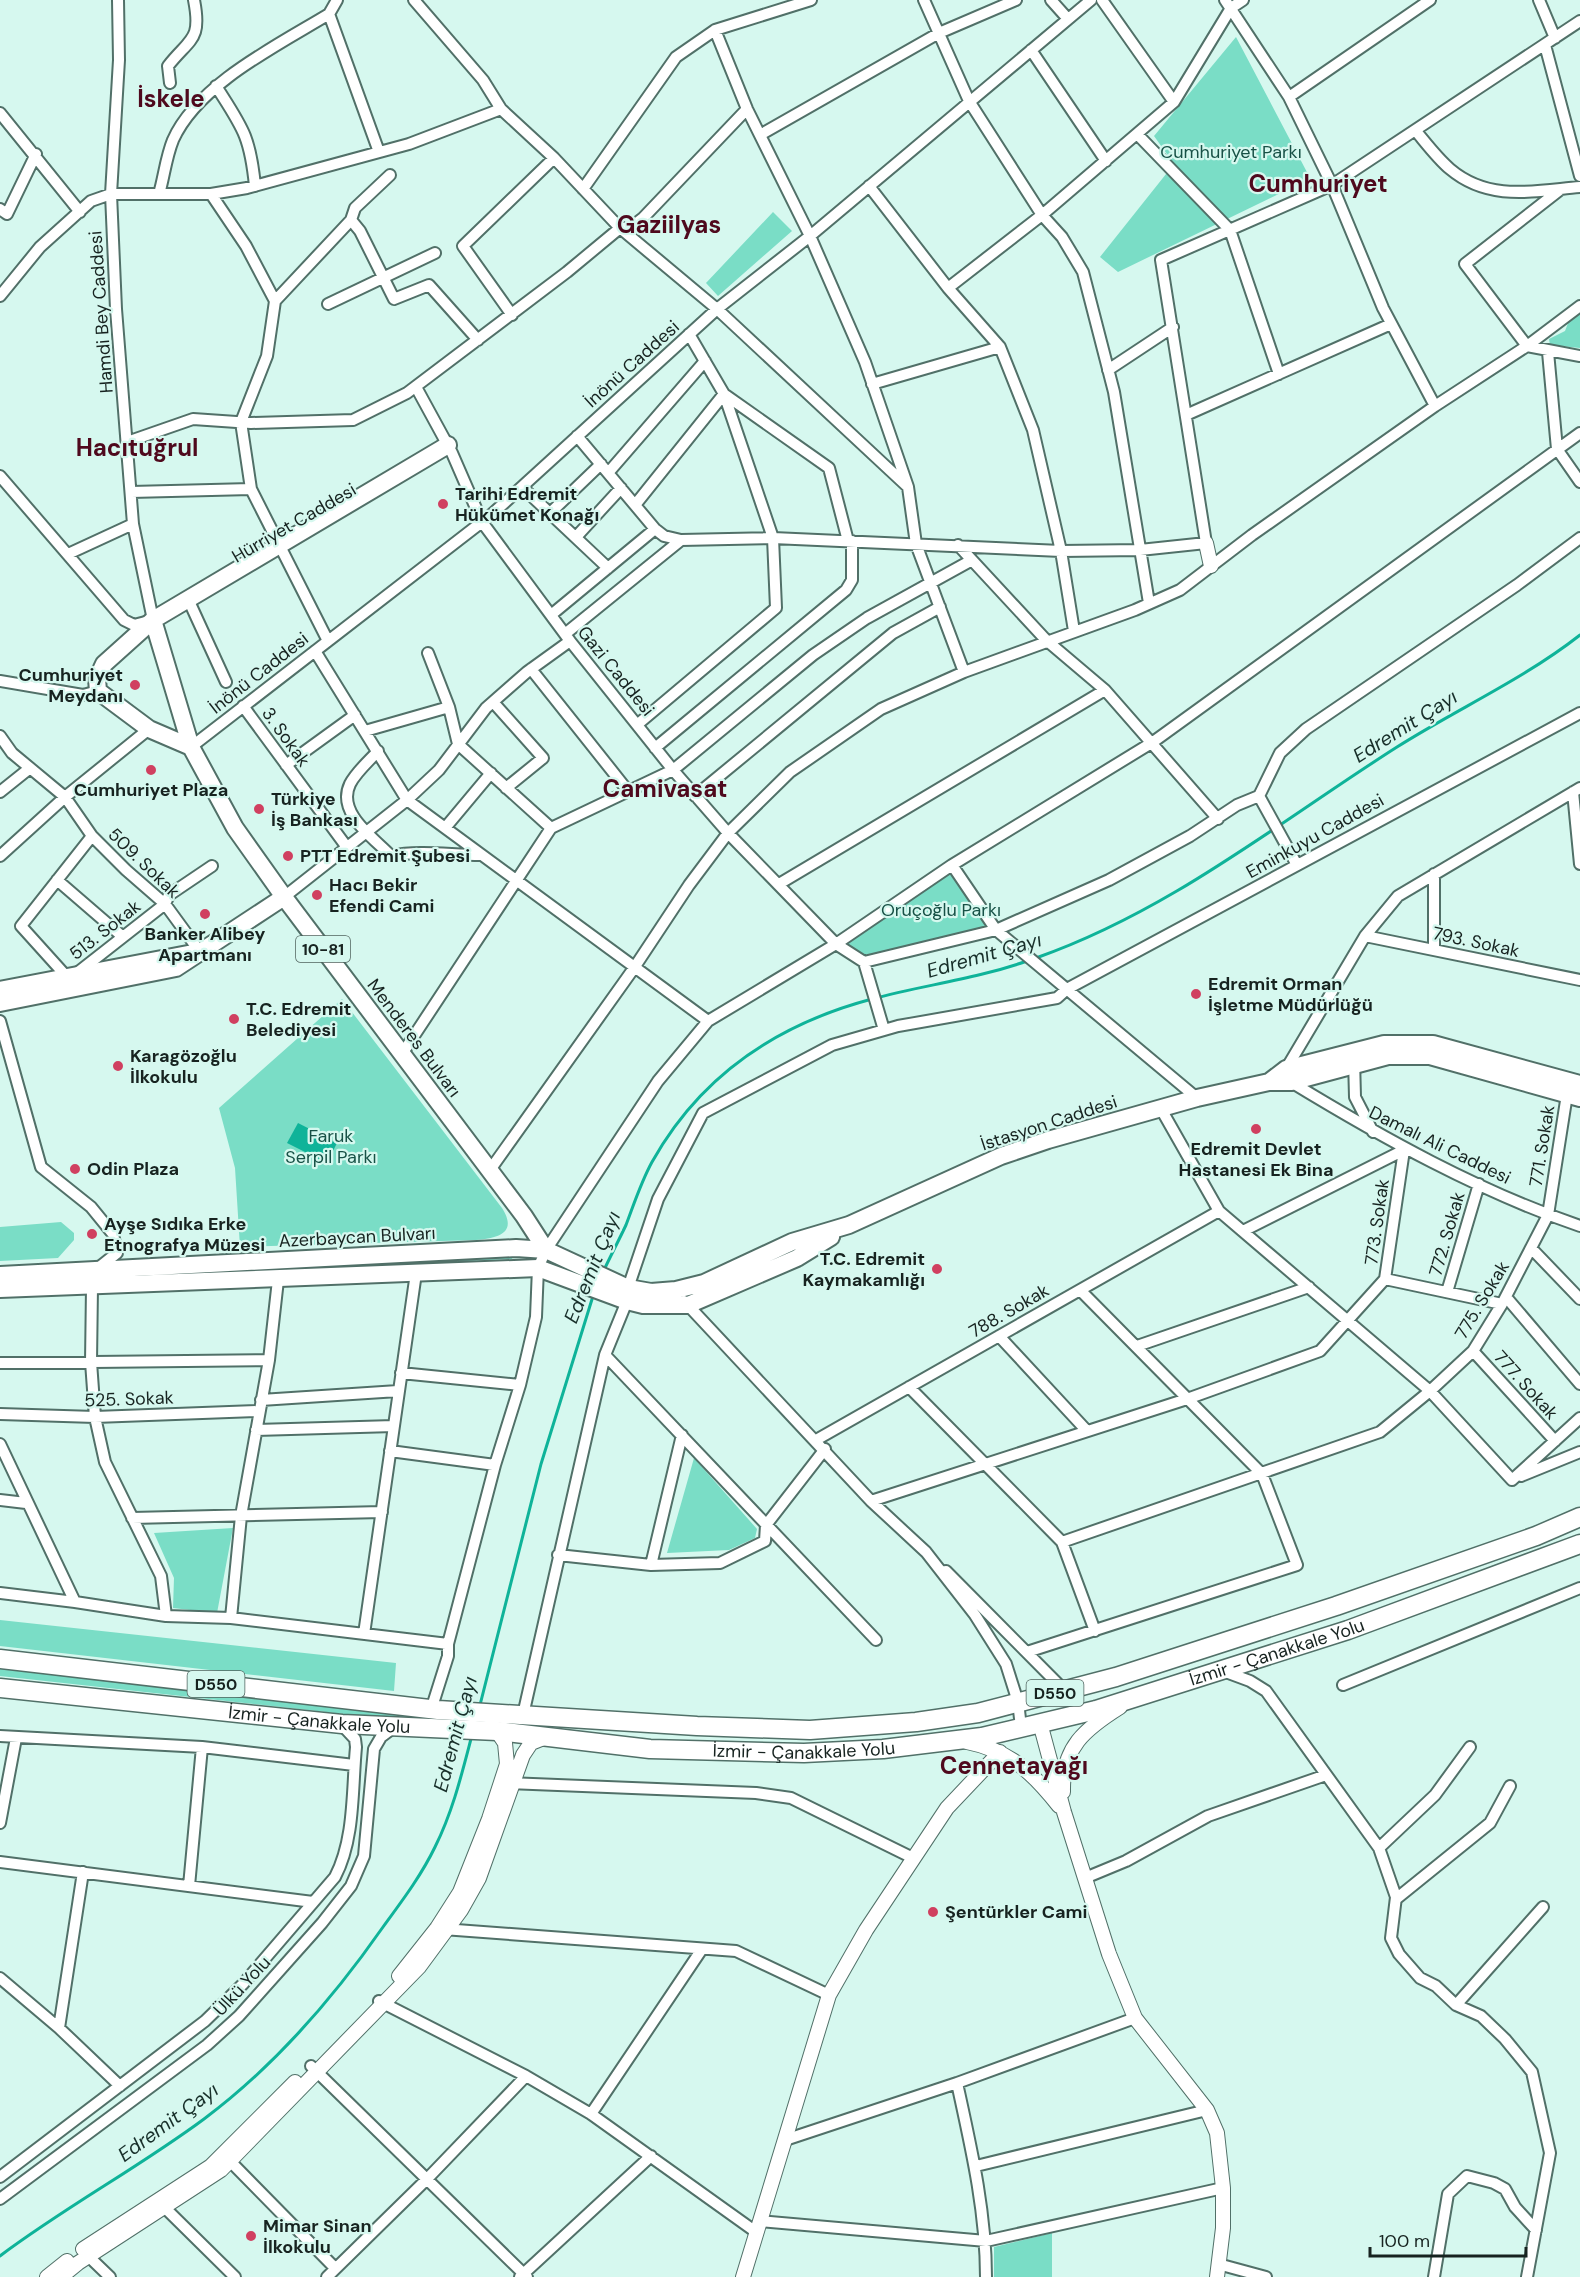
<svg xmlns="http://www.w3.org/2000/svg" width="1580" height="2277" viewBox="0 0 1580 2277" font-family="'DM Sans',sans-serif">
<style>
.green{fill:#7addc6}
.water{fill:#0fb399}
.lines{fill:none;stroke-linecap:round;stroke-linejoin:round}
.stream{stroke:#0fb399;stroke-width:3}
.minor-casing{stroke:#517068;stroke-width:14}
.tertiary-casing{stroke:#517068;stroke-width:16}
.primary-casing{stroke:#517068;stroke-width:20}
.trunk-casing{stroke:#517068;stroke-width:21}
.minor{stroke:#fff;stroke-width:10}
.tertiary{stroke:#fff;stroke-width:14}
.primary{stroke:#fff;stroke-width:16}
.trunk{stroke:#fff;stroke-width:18}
.poi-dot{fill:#d04060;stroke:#d6f8ef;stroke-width:2}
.labels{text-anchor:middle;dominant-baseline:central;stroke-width:4.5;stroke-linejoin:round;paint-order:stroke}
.shield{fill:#d6f8ef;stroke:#50635e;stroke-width:1.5}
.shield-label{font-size:16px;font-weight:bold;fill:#172320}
.park-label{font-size:18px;fill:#175146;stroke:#d6f8ef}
.street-label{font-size:18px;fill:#172320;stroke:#d6f8ef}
.poi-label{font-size:18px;font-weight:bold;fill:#172320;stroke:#d6f8ef;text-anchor:start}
.water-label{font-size:20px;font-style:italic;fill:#182f2a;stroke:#d6f8ef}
.district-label{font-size:24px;font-weight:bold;fill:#4f091d;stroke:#d6f8ef}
</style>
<rect width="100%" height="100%" fill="#d6f8ef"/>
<path class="green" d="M1236,37L1309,176L1293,187L1118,272L1100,257L1174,164L1154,136Z
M773,212L792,231L718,296L706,283Z
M1580,311V348L1550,345L1549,339L1565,331L1570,318Z
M952,865L996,930L864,962L836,944Z
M342,999L502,1208C518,1233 498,1238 476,1240L240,1247L235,1168L219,1108Z
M61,1222L74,1233V1240L58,1258L0,1261V1227Z
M513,1256L512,1259L136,1277L135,1272Z
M694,1458L757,1529L755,1538L729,1550L667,1553Z
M233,1528L217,1613L173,1608L174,1578L154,1533Z
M0,1620L396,1663L394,1691L0,1646Z
M0,1668L389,1712L441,1720L389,1719L0,1676Z
M1052,2233V2277H994V2247Z"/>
<path class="water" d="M298,1123L337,1143L327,1163L287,1143Z"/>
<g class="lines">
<path class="stream" d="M1036,958C1170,911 1279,822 1397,747C1457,709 1524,679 1580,635
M604,1270C611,1255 619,1240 626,1225C634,1204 641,1182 652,1162C700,1076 778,1024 872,999C924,985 976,979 1027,961
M480,1705L541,1464L593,1296
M0,2256C65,2207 138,2168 204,2119C275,2066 332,2000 383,1927C402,1901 421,1876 435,1847C453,1811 462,1773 472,1735"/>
<defs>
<path id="minor" d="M414,0L483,80L501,109L554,158L620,228L717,309L908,487
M924,0L969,101L1042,215L1062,237L1083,272L1114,392L1149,603
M1051,0L1068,19
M1102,0L1174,102
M1225,0L1289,97L1332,185L1383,308L1435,406
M1539,0L1555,38
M329,14L379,152
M715,30L747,109L810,236L865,362L908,487L916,544L964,672
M1545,45L1580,176
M1031,50L1106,161
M170,83L168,66C190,38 202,41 194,0
M216,86C242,127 250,135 255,186
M1289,97L1430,0
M0,113L80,212
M1415,130C1426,143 1437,158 1450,169C1489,202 1534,191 1580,187
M1137,134L1230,230L1279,374
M760,135L939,33L1016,0
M869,186L948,288L1000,347L1033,430L1061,551L1074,631
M583,189L676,57L715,30L811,0
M1561,189L1465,264L1527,346L1580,356
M159,194C164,177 166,157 173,140C198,84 278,45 329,14L337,0
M211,194L246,246L275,301L267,356L241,422L251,489L328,641
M0,209L7,214L36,154
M351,220L360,231L394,299L429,285L478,340
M948,288L1042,215L1174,102L1231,8L1243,0
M0,296L40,247L91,201L111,194H211L247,188L409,144L501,109
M275,301L351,220L355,208L390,175
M328,304L435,253
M512,315L463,246L554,158
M1548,352L1557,449L1580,482
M1108,370L1173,327
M872,384L1000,347
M416,387L452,453L482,522L570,641L673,770L728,833L836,944L864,962L996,930L1109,880L1190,836L1237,805L1259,796L1280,753L1306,729L1517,585L1580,538
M1186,415L1391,324
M577,436L655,529L664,536L681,540L773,538L1061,551L1140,550L1206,543L1161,260L1332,185L1580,21
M127,442L193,419L251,423L353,420L407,393L567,272L620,228H630L643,218L747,109
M608,473L705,361
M0,476L124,620L134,625L153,620L133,524L116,309L111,194L119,60L118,0
M522,487L608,568
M131,492L251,489
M635,505L724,394L829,468L848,541
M550,513L601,464
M576,537L621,488
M958,545L1046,640L1105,690L1218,819
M68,554L133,524
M188,599L226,682
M551,615L655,529
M565,634L681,540
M315,651L407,800L708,1021
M428,653L449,707L458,744L551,828
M531,669L628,791
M0,681L83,695L98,691
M493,702L543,758L506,788
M243,706L346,846
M638,724L776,608L773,538L724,394L689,334
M365,731L449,707
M0,736L12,753L65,797L92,836L126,870L165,904L200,952
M191,747L491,515L717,309L810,236L1091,0
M655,748L846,590L852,580V541
M378,751C369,761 356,772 350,784C336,813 374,838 391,856C419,850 450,855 480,855
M286,765L355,715
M1580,788L1398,896L1365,936L1286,1069L1291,1082C1383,1138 1478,1191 1580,1226
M0,792L30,768
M1573,792L1580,864
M695,796L893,633L940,607
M1259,796L1297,865
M445,828L491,773
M0,856L65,797L149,729
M952,865L996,930L1197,1098
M1434,874V950
M57,880L123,937
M779,884L1105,690
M284,897L407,800L439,770L486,708L527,672L570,641
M1365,936L1580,980
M864,962L884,1030
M77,973L165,904L169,895L212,866
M67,977L21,926L92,836
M0,1021L41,1167L91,1207L113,1234L117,1253L97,1269L92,1287L91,1362L95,1417L105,1462L161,1576L166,1616
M402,1054L551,828L673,770L813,655L867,618L972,560
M1354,1059L1355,1097L1373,1132
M1161,1109L1219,1211L1430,1391L1512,1480
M490,1170L634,968L689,885L728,833L790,772L881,709L964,672L1135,610L1180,590L1252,535L1435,406L1527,346L1580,306
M1243,1231L1404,1150
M1531,1248L1580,1299
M1385,1279L1502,1304
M628,1288L658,1199L703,1113L832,1045L898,1026L1057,998L1067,989L1580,713
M1447,1292L1479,1184
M1506,1297L1580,1384
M684,1301L871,1501L926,1552L975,1615L1006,1664L1018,1702L1021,1727
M999,1336L1087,1431
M1137,1346L1309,1287
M1473,1351L1555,1441
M605,1355L876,1640
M0,1363L269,1360
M401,1373L520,1385
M909,1387L1062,1542L1095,1631
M261,1400L398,1391
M0,1414L95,1417L259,1411
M256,1430L394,1426
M816,1440L1219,1211
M0,1444L75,1602L166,1616L231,1618L448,1644
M390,1451L495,1465
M1521,1476L1580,1452
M1512,1480L1580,1418
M0,1500L26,1503
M871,1501L1187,1399L1320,1351L1385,1279L1404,1150
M132,1518L382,1512
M1062,1542L1380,1432L1430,1391L1473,1351L1502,1304L1548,1215L1568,1088
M558,1555L651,1565L682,1435
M651,1565L720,1563L765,1541L766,1525L825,1449
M946,1571L1064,1690
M0,1593L75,1602
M231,1618L241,1516L269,1360L278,1280
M364,1634L416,1273
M1027,1652L1297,1565L1262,1474L1080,1290
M1223,1671L1250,1681L1266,1691L1379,1848L1396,1897L1391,1938L1399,1954L1420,1978L1436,1986L1456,2005L1481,2016L1505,2039L1532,2072L1550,2153L1527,2277
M1343,1685L1580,1588
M431,1710L448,1656V1644L495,1465L520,1385L536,1317L538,1268L546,1250L658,1081L708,1021L836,944L952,865L1153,742L1580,433
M523,1715L605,1355L627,1301
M0,1736L202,1747L354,1765
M508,1783L756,1793L791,1798L913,1858
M0,1823L16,1738
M1379,1848L1435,1795L1470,1747
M0,1862L313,1902
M83,1872L59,2028L120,2086
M1085,1878L1126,1861L1208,1816L1326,1775
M189,1886L202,1747
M1396,1899L1490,1823L1510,1786
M443,1929L736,1951L829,1995
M0,1978L59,2028
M379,2001L526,2076L591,2114L756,2232
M1456,2005L1543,1907
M311,2066L527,2277
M591,2114L702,1949
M785,2140L957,2083
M226,2157L335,2268
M976,2166L1207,2110
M0,2177L205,2021L243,1984L335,1877C355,1839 352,1789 356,1747L355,1739L342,1725
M0,2199L207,2045L239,2016L322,1923L351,1886L364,1856L374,1749L381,1737L393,1728
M159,2202L235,2277
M760,2221L986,2241L1223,2188
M84,2252L110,2277
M1218,2264L1266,2277
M327,2277L427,2179L526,2076
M520,2277L651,2156
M986,2277C986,2211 971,2147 957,2083L1135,2018
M1434,2277L1448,2194L1467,2176L1494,2183L1505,2189L1515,2207L1536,2230"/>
<path id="tertiary" d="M1206,543L1211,566
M1040,1723L1064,1812L1109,1954L1135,2018L1207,2110L1217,2133L1223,2188V2228L1217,2277
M967,1742C1009,1750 1033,1773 1059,1806
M1063,1792C1062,1747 1085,1729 1120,1707
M399,1976L437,1928L460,1892L489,1819L507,1764L505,1743L497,1731
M83,2249L211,2166L295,2082
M47,2277L67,2261
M61,2277L78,2263L221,2170L419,1967L461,1910L479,1878L523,1755L531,1743L546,1737
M743,2277L829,1995L866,1930L947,1808L1000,1752"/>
<path id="primary" d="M153,620L191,747L235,828L284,897L524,1216L546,1250
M191,747L149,729L98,691L97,679L104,664L153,620L448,445
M0,990L193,953
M0,1003L176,968L284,897
M1269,1082L1286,1069L1384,1044H1433L1580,1084
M0,1275L516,1248L546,1250L628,1288L651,1292L676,1290L704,1283L792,1242L849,1225L1001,1156L1048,1140L1197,1098L1269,1082H1291L1388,1056H1430L1580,1098
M0,1289L538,1268L627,1301L643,1305H688L797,1258L831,1237"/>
<g id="trunk">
<path d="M0,1659L438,1710L697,1726L810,1730L916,1722L978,1713L1116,1677L1336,1606L1536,1536L1580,1517"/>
<path id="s1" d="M0,1688L342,1724L497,1731L650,1749L804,1753L883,1749L982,1737L1096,1710L1348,1630L1580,1544"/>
</g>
</defs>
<use href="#minor" class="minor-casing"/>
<use href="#tertiary" class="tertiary-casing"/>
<use href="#primary" class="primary-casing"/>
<use href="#trunk" class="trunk-casing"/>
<use href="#minor" class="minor"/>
<use href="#tertiary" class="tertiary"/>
<use href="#primary" class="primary"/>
<use href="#trunk" class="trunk"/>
</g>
<g class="poi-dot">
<circle cx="443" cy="504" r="6"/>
<circle cx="135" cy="685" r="6"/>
<circle cx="151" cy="770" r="6"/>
<circle cx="259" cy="809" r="6"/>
<circle cx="288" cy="856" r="6"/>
<circle cx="317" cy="895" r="6"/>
<circle cx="205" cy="914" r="6"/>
<circle cx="1196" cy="994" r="6"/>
<circle cx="234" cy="1019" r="6"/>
<circle cx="118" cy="1066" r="6"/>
<circle cx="1256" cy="1129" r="6"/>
<circle cx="75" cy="1169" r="6"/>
<circle cx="92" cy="1234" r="6"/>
<circle cx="937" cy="1269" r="6"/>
<circle cx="933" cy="1912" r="6"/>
<circle cx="251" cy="2236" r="6"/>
</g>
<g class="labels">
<g class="shield">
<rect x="296" y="936" width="54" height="26" rx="4.5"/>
<rect x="187.5" y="1671" width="57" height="26" rx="4.5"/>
<rect x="1026.5" y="1680" width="57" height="26" rx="4.5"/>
</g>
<g class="shield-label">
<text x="323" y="949">10-81</text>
<text x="216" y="1684">D550</text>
<text x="1055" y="1693">D550</text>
</g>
<g class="park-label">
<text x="1231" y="152">Cumhuriyet Parkı</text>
<text x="941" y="910">Oruçoğlu Parkı</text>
<text x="331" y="1136">Faruk<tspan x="331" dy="21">Serpil Parkı</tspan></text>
</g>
<g class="street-label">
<text transform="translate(101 312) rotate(-94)">Hamdi Bey Caddesi</text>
<text transform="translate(632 364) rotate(-42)">İnönü Caddesi</text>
<text transform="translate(294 523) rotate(-30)">Hürriyet Caddesi</text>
<text transform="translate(616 671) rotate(51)">Gazi Caddesi</text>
<text transform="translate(259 673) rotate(-38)">İnönü Caddesi</text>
<text transform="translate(286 737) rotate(54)">3. Sokak</text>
<text transform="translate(1315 836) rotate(-29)">Eminkuyu Caddesi</text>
<text transform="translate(144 863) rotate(44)">509. Sokak</text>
<text transform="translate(105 930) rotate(-38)">513. Sokak</text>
<text transform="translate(1476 942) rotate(12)">793. Sokak</text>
<text transform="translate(414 1038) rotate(53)">Menderes Bulvarı</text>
<text transform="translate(1049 1123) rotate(-18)">İstasyon Caddesi</text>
<text transform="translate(1440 1145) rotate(26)">Damalı Ali Caddesi</text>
<text transform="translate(1542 1146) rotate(-81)">771. Sokak</text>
<text transform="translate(1377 1222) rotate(-82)">773. Sokak</text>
<text transform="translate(1447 1234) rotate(-74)">772. Sokak</text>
<text transform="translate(357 1237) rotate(-3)">Azerbaycan Bulvarı</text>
<text transform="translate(1482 1300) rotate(-59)">775. Sokak</text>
<text transform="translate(1009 1311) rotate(-30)">788. Sokak</text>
<text transform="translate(1526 1385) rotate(48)">777. Sokak</text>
<text transform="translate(129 1399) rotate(-2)">525. Sokak</text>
<text stroke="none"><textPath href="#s1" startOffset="1293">İzmir - Çanakkale Yolu</textPath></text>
<text stroke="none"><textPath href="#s1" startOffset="321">İzmir - Çanakkale Yolu</textPath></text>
<text stroke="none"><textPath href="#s1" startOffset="807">İzmir - Çanakkale Yolu</textPath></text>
<text transform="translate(242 1986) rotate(-47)">Ülkü Yolu</text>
</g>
<g class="poi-label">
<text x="455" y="494">Tarihi Edremit<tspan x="455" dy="21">Hükümet Konağı</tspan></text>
<text x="123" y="675" text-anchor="end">Cumhuriyet<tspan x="123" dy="21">Meydanı</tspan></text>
<text x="151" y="790" text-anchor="middle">Cumhuriyet Plaza</text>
<text x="271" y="799">Türkiye<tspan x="271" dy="21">İş Bankası</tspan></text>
<text x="300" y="856">PTT Edremit Şubesi</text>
<text x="329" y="885">Hacı Bekir<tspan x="329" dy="21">Efendi Cami</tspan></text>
<text x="205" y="934" text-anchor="middle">Banker Alibey<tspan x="205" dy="21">Apartmanı</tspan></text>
<text x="1208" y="984">Edremit Orman<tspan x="1208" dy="21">İşletme Müdürlüğü</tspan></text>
<text x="246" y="1009">T.C. Edremit<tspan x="246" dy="21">Belediyesi</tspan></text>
<text x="130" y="1056">Karagözoğlu<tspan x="130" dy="21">İlkokulu</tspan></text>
<text x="1256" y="1149" text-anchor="middle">Edremit Devlet<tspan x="1256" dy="21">Hastanesi Ek Bina</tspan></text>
<text x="87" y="1169">Odin Plaza</text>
<text x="104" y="1224">Ayşe Sıdıka Erke<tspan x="104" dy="21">Etnografya Müzesi</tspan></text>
<text x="925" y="1259" text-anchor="end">T.C. Edremit<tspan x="925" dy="21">Kaymakamlığı</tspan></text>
<text x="945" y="1912">Şentürkler Cami</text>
<text x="263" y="2226">Mimar Sinan<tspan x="263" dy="21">İlkokulu</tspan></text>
</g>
<g class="water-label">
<text transform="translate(1405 726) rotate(-32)">Edremit Çayı</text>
<text transform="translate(984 955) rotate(-16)">Edremit Çayı</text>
<text transform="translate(592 1267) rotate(-68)">Edremit Çayı</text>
<text transform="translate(455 1734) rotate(-75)">Edremit Çayı</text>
<text transform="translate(168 2122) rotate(-36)">Edremit Çayı</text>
</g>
<g class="district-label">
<text x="171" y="98">İskele</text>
<text x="1318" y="183">Cumhuriyet</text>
<text x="669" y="224">Gaziilyas</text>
<text x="137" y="447">Hacıtuğrul</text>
<text x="665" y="788">Camivasat</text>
<text x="1014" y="1765">Cennetayağı</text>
</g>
</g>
<path d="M1370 2247v9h156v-9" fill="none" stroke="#172320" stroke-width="3"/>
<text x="1379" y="2247" font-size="18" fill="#172320" stroke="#d6f8ef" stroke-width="4.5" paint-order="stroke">100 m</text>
</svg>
